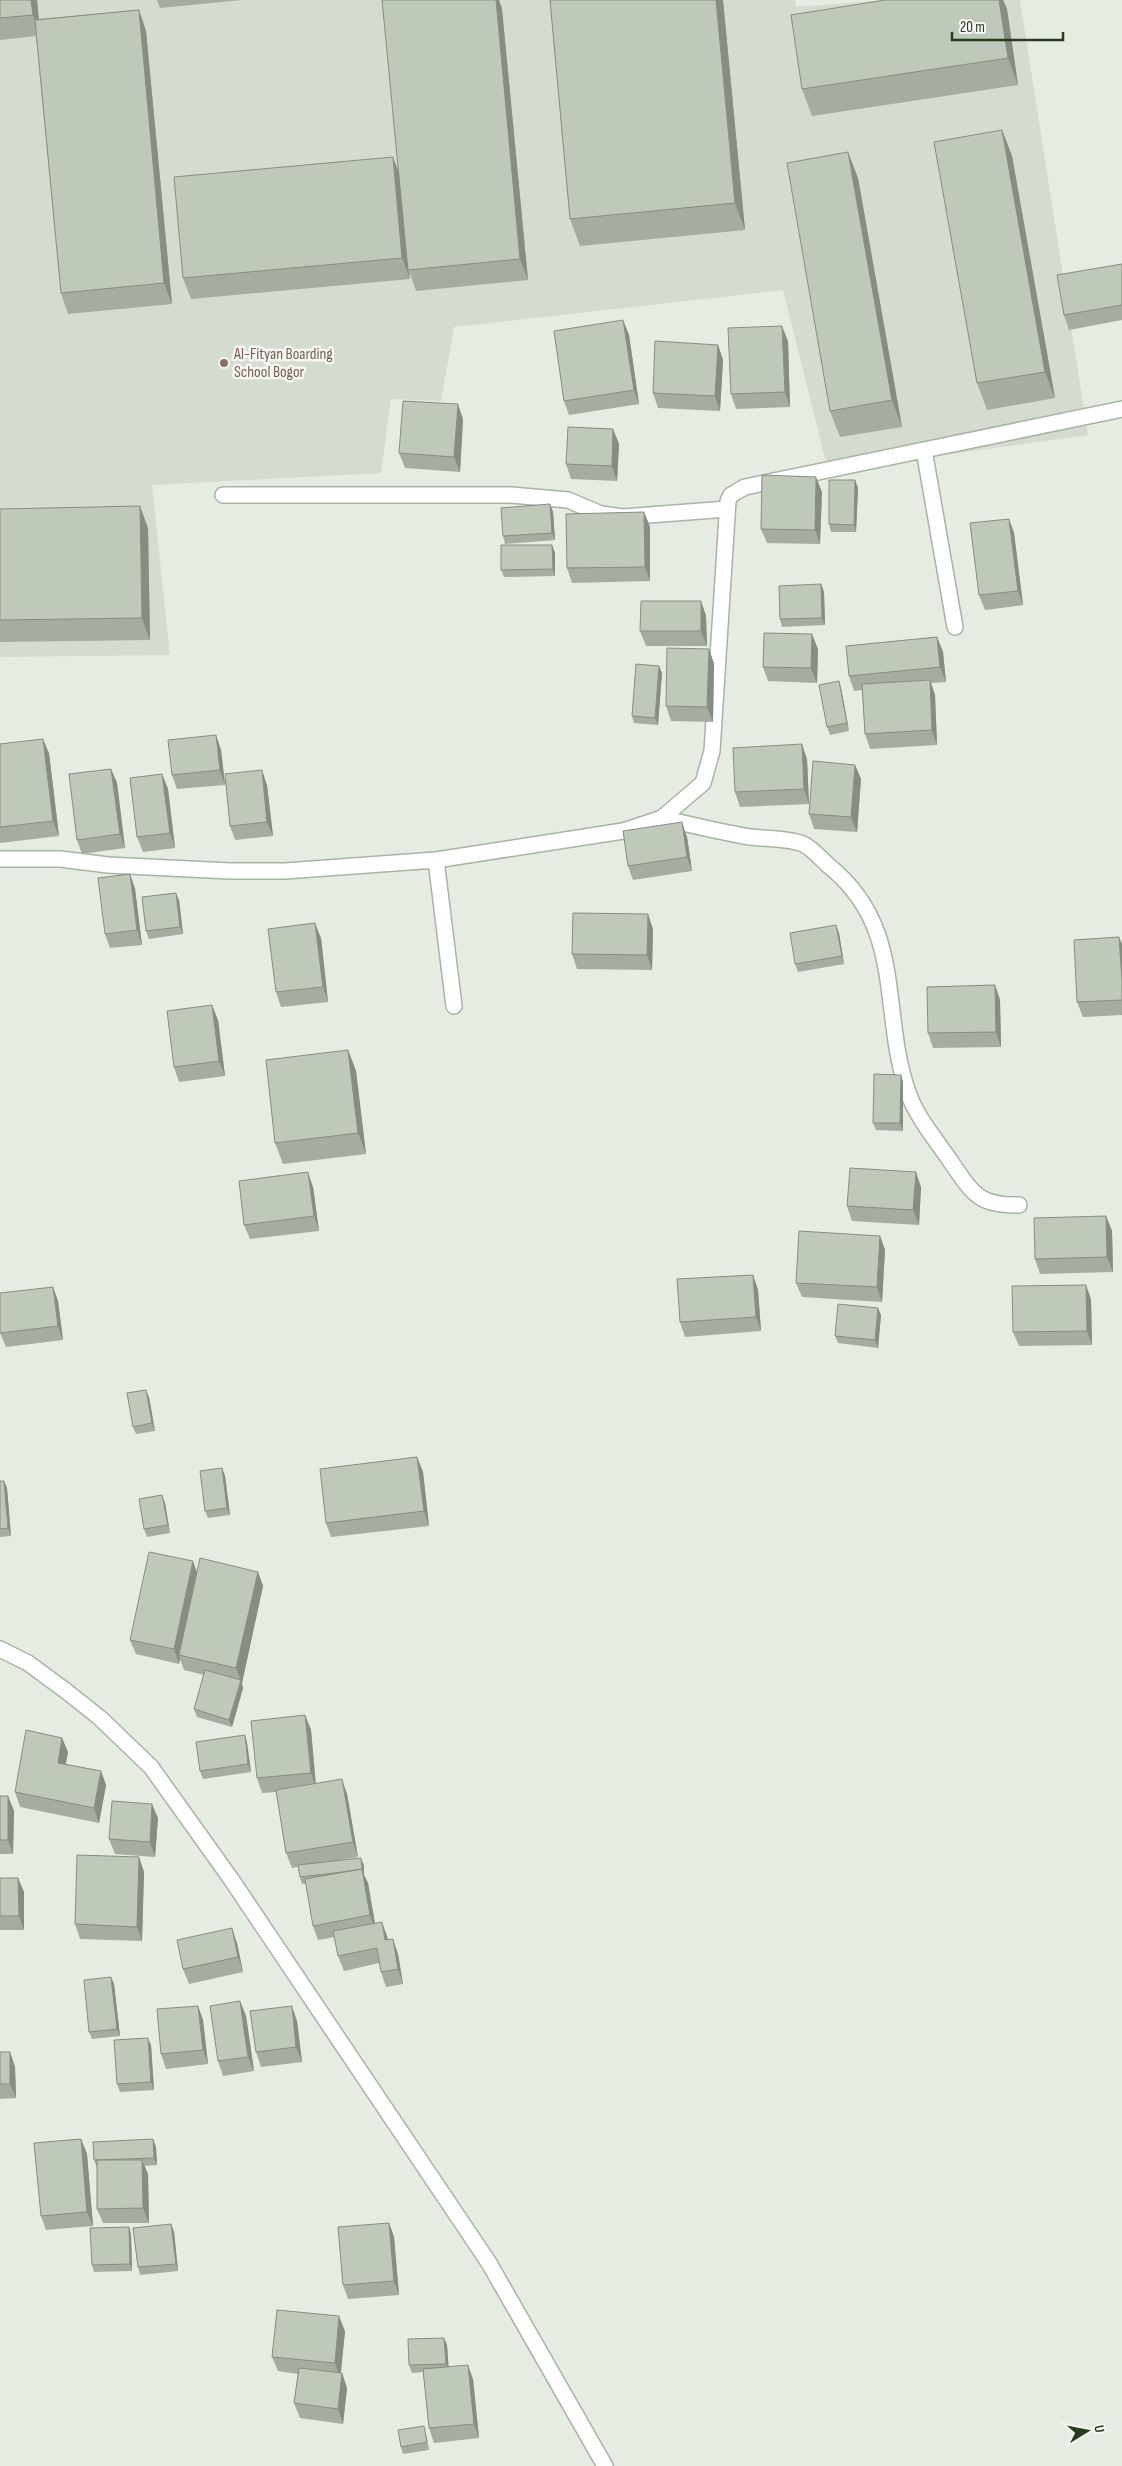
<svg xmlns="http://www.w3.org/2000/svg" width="1122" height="2466" viewBox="0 0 1122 2466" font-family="'Sofia Sans Condensed',sans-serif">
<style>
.built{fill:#d4dbcf}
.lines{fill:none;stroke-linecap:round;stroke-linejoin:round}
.street-casing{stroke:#a8b4a4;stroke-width:18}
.street{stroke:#fff;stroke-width:15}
.wall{fill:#a4ad9f}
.shaded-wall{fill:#868d82}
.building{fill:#bfc9b9;stroke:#868d82}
.education-dot{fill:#8d6e63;stroke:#f5f8f2;stroke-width:2}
.labels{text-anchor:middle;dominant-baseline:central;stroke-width:5;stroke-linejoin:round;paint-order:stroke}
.education-label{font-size:16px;fill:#785e54;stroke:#f5f8f2;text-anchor:start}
</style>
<rect width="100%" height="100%" fill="#e5ece1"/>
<path class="built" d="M0,0H795L796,7L886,0H1020L1088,435L828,471L783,290L454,327L441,401L391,399L381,473L152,485L170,655L0,657Z"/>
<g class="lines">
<defs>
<path id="street" d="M924,450L1122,409
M223,495H511L568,500L601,514L623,517L727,509
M662,818C691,825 720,832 750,837C767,839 788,838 803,844C812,848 821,859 829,866C907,929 879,1013 909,1095C918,1119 937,1141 951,1162C973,1194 979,1206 1019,1205
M0,859H60L108,865L230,871H285L436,860L623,831L662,818L703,783L712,751L728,501L731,495L745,487L924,450L955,627
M436,860L454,1006
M0,1649L28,1663L66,1691L100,1718L151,1767L231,1879L489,2263L605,2466"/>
</defs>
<use href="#street" class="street-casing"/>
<use href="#street" class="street"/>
</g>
<path class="wall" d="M0,0H37L39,19L139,10L146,31L172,304L68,314L61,293L36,36L0,40Z
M157,0H242L160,8Z
M496,0H499L502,9L528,280L416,291L410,273V279L191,299L183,278L399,172Z
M550,0H723L745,230L580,246L570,219Z
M885,0H1003L1007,9L1018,85L812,116L802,89Z
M1002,130L1012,156L1055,398L987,410L977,383Z
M858,178L902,427L840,437L830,411Z
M1122,264V320L1069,330L1064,315Z
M623,320L629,335L639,404L569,415L564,401Z
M788,341L790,407L736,409L731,394Z
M718,345L723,360L720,411L658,408L653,393Z
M463,419L460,472L405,468L399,453Z
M613,429L619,444L617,481L571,479L566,464Z
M855,480L858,488L856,532H831L829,524Z
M822,492L820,544L767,543L761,529Z
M550,504L553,512L555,540L505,544L503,536Z
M0,509L148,528L150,640L0,642Z
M644,512L650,527V581L572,583L567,568Z
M1009,519L1014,533L1023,605L985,610L979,595Z
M552,545L555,553V576L504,577L501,570Z
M821,584L824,592L825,625L782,627L780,619Z
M701,601L706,616L707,646H646L640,631Z
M937,637L943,652L946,682L931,683L935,695L937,745L870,749L865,734L862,690L854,691L849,676Z
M709,649L714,664L713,722L671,721L666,706Z
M818,649L817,683L768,681L763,667Z
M662,673L658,725L634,723L632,716Z
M841,688L849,731L830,735L827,727Z
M216,735L221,750L225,785L177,789L172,775Z
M0,744L49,753L59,836L0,843Z
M807,759L809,804L740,807L735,792Z
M855,765L861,779L857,832L814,829L809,814Z
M111,769L117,783L125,848L82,854L77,840Z
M162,774L168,789L175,848L143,852L137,837Z
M267,785L273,836L235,840L230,826Z
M687,837L692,871L633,880L628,866Z
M130,874L135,889L142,945L110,948L105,934Z
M179,900L183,934L149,939L146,931Z
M653,929L652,970L577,969L572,954Z
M839,933L844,964L798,972L795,964Z
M321,938L328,1002L281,1007L276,992Z
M1122,944V1015L1083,1017L1077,1002Z
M995,985L1000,1000L1001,1047L933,1048L928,1033Z
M218,1020L225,1076L179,1082L174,1067Z
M348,1050L356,1071L366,1154L283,1164L275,1143Z
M901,1075L903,1082V1131L876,1130L873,1123Z
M313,1187L319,1231L250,1239L244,1225Z
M921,1187L919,1225L852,1221L847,1206Z
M1106,1216L1112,1231L1113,1272L1040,1274L1035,1259Z
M880,1236L885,1250L882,1302L802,1297L796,1283Z
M753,1275L758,1290L761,1331L685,1337L680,1322Z
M53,1287L58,1301L63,1340L6,1347L0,1333Z
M1091,1299L1092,1345L1019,1346L1013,1332Z
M881,1315L878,1348L838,1343L835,1336Z
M149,1397L155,1431L136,1434L133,1427Z
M417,1457L423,1472L429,1526L331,1537L326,1523Z
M222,1468L225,1476L230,1515L208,1518L205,1511Z
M0,1481H4L7,1488L11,1536L0,1537Z
M165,1503L170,1533L147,1537L144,1529Z
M258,1572L263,1586L242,1683L243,1688L232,1727L197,1717L194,1709L204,1675L184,1670L180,1659L179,1664L136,1654L130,1640L197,1573Z
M305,1715L311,1730L316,1784L347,1794L358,1857L335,1861L364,1865V1875L368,1883L375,1923L387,1936L388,1940L398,1954L403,1984L386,1987L381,1972L379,1963L344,1971L338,1956L335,1937L318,1940L313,1926L306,1884H302L300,1877L298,1867L292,1868L286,1853L276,1792L262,1793L257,1778Z
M245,1735L247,1743L251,1772L203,1779L200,1771Z
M62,1738L68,1752L66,1764L101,1771L106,1785L99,1823L20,1807L15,1792Z
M0,1796H8L14,1811L13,1854H0Z
M158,1818L155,1857L115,1854L109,1839Z
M139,1857L144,1872L142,1941L80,1939L75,1924Z
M0,1878H18L24,1892V1930H0Z
M237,1943L243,1972L189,1984L183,1969Z
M111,1977L114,1984L120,2036L92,2039L89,2032Z
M240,2001L246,2016L254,2071L223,2076L218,2061Z
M198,2006L203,2020L208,2064L166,2069L161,2054Z
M297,2021L302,2062L261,2067L256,2052Z
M151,2045L154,2090L120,2092L117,2084Z
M0,2052H10L15,2067L16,2098L0,2099Z
M81,2139L87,2154L93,2226L46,2230L41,2216Z
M153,2139L156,2147L157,2165L144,2166L148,2174L149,2223H103L97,2209V2168L94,2160Z
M389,2223L394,2237L399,2295L348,2299L343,2285Z
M171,2224L174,2232L178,2271L140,2275L138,2267Z
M129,2227L131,2234L132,2271L94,2272L92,2265Z
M345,2331L341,2373H342L347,2388L343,2424L300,2418L294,2403L298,2374L278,2371L272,2357Z
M444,2338L447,2345L448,2367L473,2379L479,2438L434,2443L429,2428L423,2372L412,2373L409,2365Z
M426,2433L429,2450L403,2454L401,2447Z"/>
<path class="shaded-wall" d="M31,0H37L40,36L33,15Z
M496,0H499L502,9L528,280L520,259Z
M716,0H723L745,230L735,203Z
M999,0H1003L1007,9L1018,85L1008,58Z
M139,10L146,31L172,304L164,283Z
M1002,130L1012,156L1055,398L1045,372Z
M848,152L858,178L902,427L892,400Z
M393,157L401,178L408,270L410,279L402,258Z
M623,320L629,335L639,404L634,390Z
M782,326L788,341L790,407L785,392Z
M718,345L723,360L720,411L715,396Z
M458,404L463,419L460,472L454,457Z
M613,429L619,444L617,481L612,466Z
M816,477L822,492L820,544L815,530Z
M855,480L858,488L856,532L854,525Z
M550,504L553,512L555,540L552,533Z
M140,506L148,528L150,640L142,618Z
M644,512L650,527V581L645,567Z
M1009,519L1014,533L1023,605L1018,591Z
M552,545L555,553V576L553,569Z
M821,584L824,592L825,625L822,618Z
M701,601L706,616L707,646L701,631Z
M812,634L818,649L817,683L811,668Z
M937,637L943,652L946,682L940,667Z
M709,649L714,664L713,722L707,707Z
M659,666L662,673L658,725L655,718Z
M930,680L935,695L937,745L932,730Z
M839,681L841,688L849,731L847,723Z
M216,735L221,750L225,785L220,770Z
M43,739L49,753L59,836L53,821Z
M802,744L807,759L809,804L804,789Z
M855,765L861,779L857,832L851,817Z
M111,769L117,783L125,848L120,834Z
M262,770L267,785L273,836L267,822Z
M162,774L168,789L175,848L170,833Z
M682,822L687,837L692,871L687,857Z
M130,874L135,889L142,945L137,930Z
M176,893L179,900L183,934L180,927Z
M648,914L653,929L652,970L647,955Z
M315,923L321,938L328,1002L323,987Z
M836,925L839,933L844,964L842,956Z
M1119,937L1122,944V982Z
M995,985L1000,1000L1001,1047L996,1032Z
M212,1005L218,1020L225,1076L219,1061Z
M348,1050L356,1071L366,1154L358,1133Z
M901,1075L903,1082V1131L900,1123Z
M308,1172L313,1187L319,1231L314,1216Z
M916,1172L921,1187L919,1225L913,1210Z
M1106,1216L1112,1231L1113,1272L1107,1257Z
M880,1236L885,1250L882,1302L877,1287Z
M753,1275L758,1290L761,1331L756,1317Z
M1086,1285L1091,1299L1092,1345L1087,1331Z
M53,1287L58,1301L63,1340L58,1326Z
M878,1308L881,1315L878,1348L875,1340Z
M146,1390L149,1397L155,1431L152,1423Z
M417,1457L423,1472L429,1526L424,1511Z
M222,1468L225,1476L230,1515L227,1508Z
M4,1481L7,1488L11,1536L8,1528Z
M162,1495L165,1503L170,1533L168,1525Z
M193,1561L198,1575L179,1655L180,1659L179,1664L174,1649Z
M258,1572L263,1586L242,1683L236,1668Z
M241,1680L243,1688L232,1727L229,1720Z
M305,1715L311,1730L316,1788L311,1773Z
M245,1735L247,1743L251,1772L248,1764Z
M62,1738L68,1752L63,1777L58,1763Z
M101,1771L106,1785L99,1823L94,1808Z
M342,1779L347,1794L358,1857L353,1842Z
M8,1796L14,1811L13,1854L8,1840Z
M152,1804L158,1818L155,1857L150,1842Z
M139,1857L144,1872L142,1941L137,1927Z
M361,1858L364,1865V1875L368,1883L376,1930L370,1915L362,1870Z
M18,1878L24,1892V1930L19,1916Z
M382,1922L387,1936L391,1955L385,1940Z
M232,1928L237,1943L243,1972L238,1957Z
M393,1939L398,1954L403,1984L398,1969Z
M111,1977L114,1984L120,2036L117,2029Z
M240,2001L246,2016L254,2071L248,2057Z
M198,2006L203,2020L208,2064L203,2050Z
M292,2006L297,2021L302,2062L296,2047Z
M148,2038L151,2045L154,2090L151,2082Z
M10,2052L15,2067L16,2098L10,2084Z
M81,2139L87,2154L93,2226L87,2212Z
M153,2139L156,2147L157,2165L154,2158Z
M142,2160L148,2174L149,2223L143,2208Z
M389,2223L394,2237L399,2295L394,2281Z
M171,2224L174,2232L178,2271L176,2264Z
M129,2227L131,2234L132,2271L130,2264Z
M339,2316L345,2331L340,2378L335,2363Z
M444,2338L447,2345L449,2371L446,2364Z
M468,2365L473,2379L479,2438L474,2424Z
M342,2373L347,2388L343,2424L338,2409Z"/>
<path class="building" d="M0,0H31L33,15L0,18Z
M382,0H496L520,259L408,270Z
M550,0H716L735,203L570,219Z
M885,0H999L1008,58L802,89L791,15Z
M139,10L164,283L61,293L35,20Z
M1002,130L1045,372L977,383L934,142Z
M848,152L892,400L830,411L787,163Z
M393,157L402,258L183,278L174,177Z
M1122,264V305L1064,315L1057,275Z
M623,320L634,390L564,401L554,331Z
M782,326L785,392L731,394L728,328Z
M655,341L718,345L715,396L653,393Z
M403,401L458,404L454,457L399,453Z
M568,427L613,429L612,466L566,464Z
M762,475L816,477L815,530L761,529Z
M829,480H855L854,525L829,524Z
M550,504L552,533L503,536L501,508Z
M140,506L142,618L0,620V509Z
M644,512L645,567L567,568L566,514Z
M1009,519L1018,591L979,595L970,523Z
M501,545H552L553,569L501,570Z
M821,584L822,618L780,619L779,586Z
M641,601H701V631H640Z
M764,633L812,634L811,668L763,667Z
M937,637L940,667L849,676L846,646Z
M667,648L709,649L707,707L666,706Z
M636,664L659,666L655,718L632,716Z
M930,680L932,730L865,734L862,684Z
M839,681L847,723L827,727L819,685Z
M216,735L220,770L172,775L168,740Z
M43,739L53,821L0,827V744Z
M802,744L804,789L735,792L733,748Z
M813,761L855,765L851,817L809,814Z
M111,769L120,834L77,840L69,774Z
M262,770L267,822L230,826L225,774Z
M162,774L170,833L137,837L130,778Z
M682,822L687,857L628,866L623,831Z
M130,874L137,930L105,934L98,878Z
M176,893L180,927L146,931L142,897Z
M573,913L648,914L647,955L572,954Z
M315,923L323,987L276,992L268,929Z
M836,925L842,956L795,964L790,933Z
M1119,937L1122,982V1000L1077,1002L1074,940Z
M995,985L996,1032L928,1033L927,987Z
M212,1005L219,1061L174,1067L167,1011Z
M348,1050L358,1133L275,1143L266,1060Z
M874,1074L901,1075L900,1123H873Z
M850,1168L916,1172L913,1210L847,1206Z
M308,1172L314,1216L244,1225L239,1181Z
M1106,1216L1107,1257L1035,1259L1034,1218Z
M799,1231L880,1236L877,1287L796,1283Z
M753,1275L756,1317L680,1322L677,1279Z
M1086,1285L1087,1331L1013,1332L1012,1286Z
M53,1287L58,1326L0,1333V1293Z
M838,1304L878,1308L875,1340L835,1336Z
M146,1390L152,1423L133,1427L127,1393Z
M417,1457L424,1511L326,1523L320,1469Z
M222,1468L227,1508L205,1511L200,1471Z
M0,1481H4L8,1528L0,1529Z
M162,1495L168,1525L144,1529L139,1499Z
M149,1552L193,1561L174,1649L130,1640Z
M200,1558L258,1572L236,1668L179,1655Z
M205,1670L241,1680L229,1720L194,1709Z
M305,1715L311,1773L257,1778L251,1721Z
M26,1730L62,1738L58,1763L101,1771L94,1808L15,1792Z
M245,1735L248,1764L200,1771L196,1742Z
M342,1779L353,1842L286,1853L276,1790Z
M0,1796H8V1840H0Z
M112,1801L152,1804L150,1842L109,1839Z
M77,1855L139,1857L137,1927L75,1924Z
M361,1858L362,1869L342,1872L300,1877L298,1865Z
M362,1869L370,1915L313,1926L305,1879Z
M0,1878H18L19,1916H0Z
M382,1922L385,1940L393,1939L398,1969L381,1972L377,1948L338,1956L333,1931Z
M232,1928L238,1957L183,1969L177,1940Z
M111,1977L117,2029L89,2032L84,1980Z
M240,2001L248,2057L218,2061L210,2006Z
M198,2006L203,2050L161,2054L157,2009Z
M292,2006L296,2047L256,2052L250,2011Z
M148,2038L151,2082L117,2084L114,2040Z
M0,2052H10V2084H0Z
M81,2139L87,2212L41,2216L34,2143Z
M153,2139L154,2158L94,2160L93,2142Z
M97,2160H142L143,2208L97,2209Z
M389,2223L394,2281L343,2285L338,2227Z
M171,2224L176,2264L138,2267L133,2228Z
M129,2227L130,2264L92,2265L90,2228Z
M277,2310L339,2316L335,2363L272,2357Z
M444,2338L446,2364L409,2365L408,2339Z
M468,2365L474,2424L429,2428L423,2369Z
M299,2368L342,2373L338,2409L294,2403Z
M424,2426L427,2442L401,2447L398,2430Z"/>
<circle class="education-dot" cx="224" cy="363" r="5"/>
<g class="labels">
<g class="education-label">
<text x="234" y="354">Al-Fityan Boarding<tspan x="234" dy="18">School Bogor</tspan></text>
</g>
</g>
<g transform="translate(1087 2431) rotate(80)" stroke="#f5f8f2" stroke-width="4" paint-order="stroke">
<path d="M0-4L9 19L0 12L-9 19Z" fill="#273c21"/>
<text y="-8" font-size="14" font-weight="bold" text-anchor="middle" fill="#273c21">U</text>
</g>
<path d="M952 32v8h111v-8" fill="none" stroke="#273c21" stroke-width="2.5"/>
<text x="960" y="32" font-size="15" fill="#273c21" stroke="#f5f8f2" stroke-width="4" paint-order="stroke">20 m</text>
</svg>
